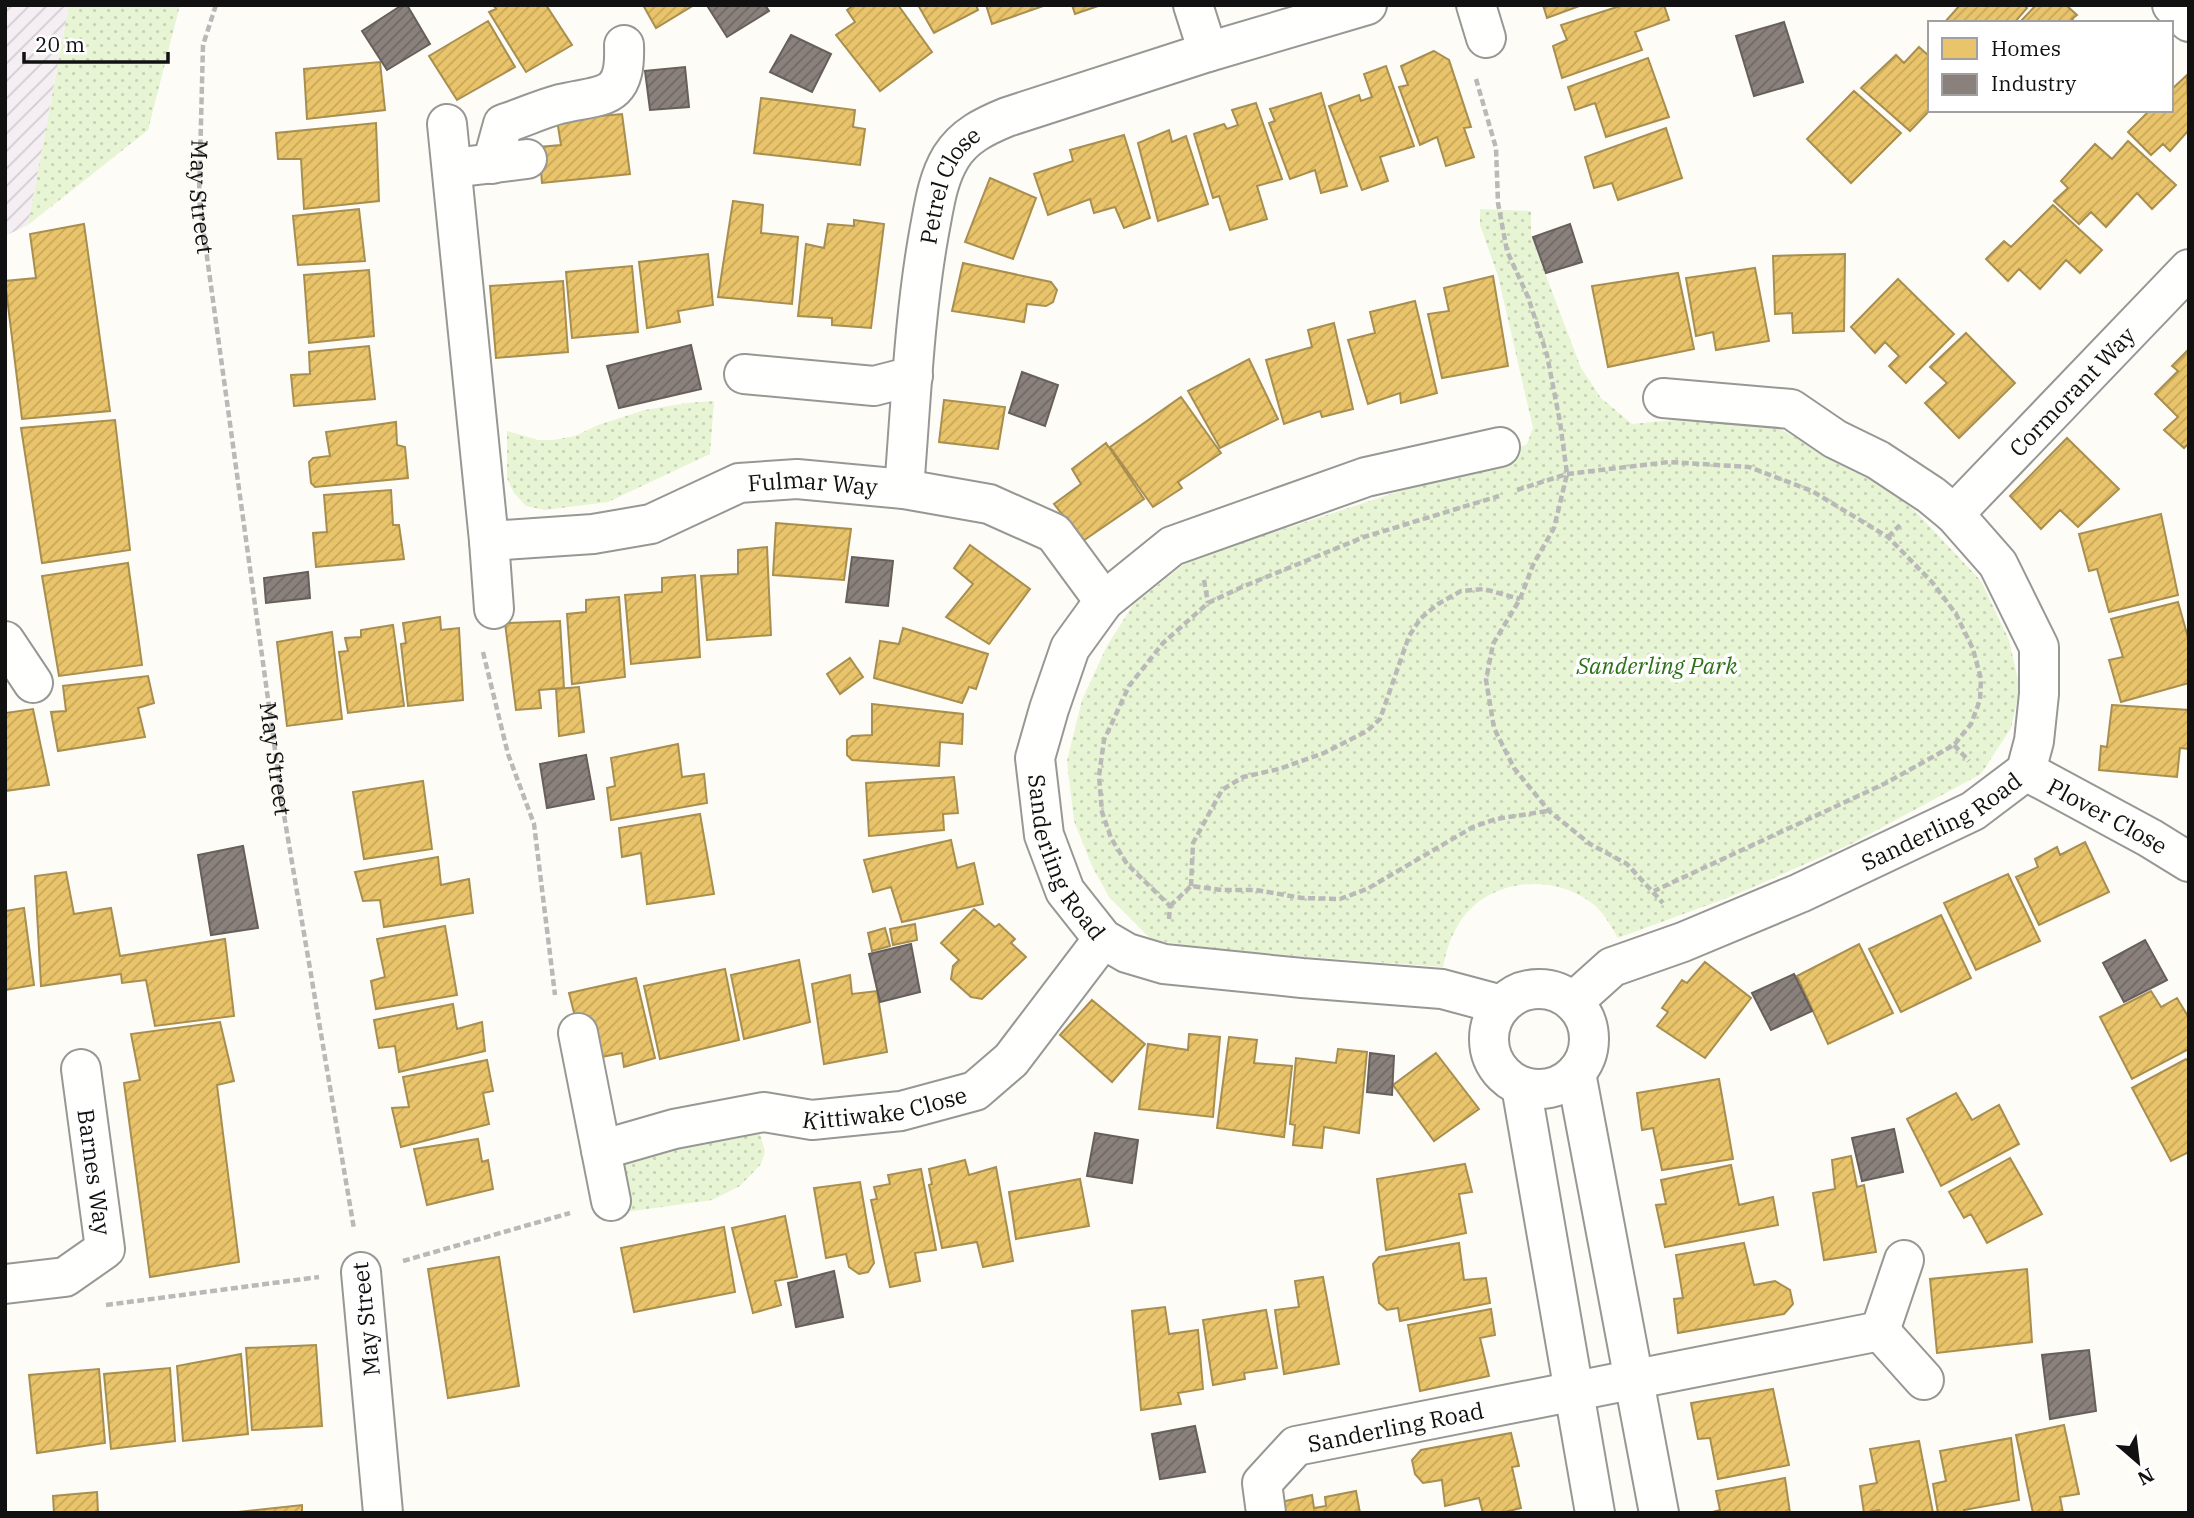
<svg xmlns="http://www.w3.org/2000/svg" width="2194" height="1518" viewBox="0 0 2194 1518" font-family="'IBM Plex Serif',serif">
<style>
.industrial{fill:url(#industrial-furrows)}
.grass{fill:url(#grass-dots)}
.homes{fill:url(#homes-hatch);stroke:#a88e4f;stroke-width:2}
.industry{fill:url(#industry-hatch);stroke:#665f5c;stroke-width:2}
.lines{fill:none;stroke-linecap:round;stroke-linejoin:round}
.minor-casing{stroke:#979795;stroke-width:42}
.path{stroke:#b9b9b8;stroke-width:4.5;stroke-dasharray:7 3.5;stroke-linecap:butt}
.minor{stroke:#fffffe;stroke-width:38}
.labels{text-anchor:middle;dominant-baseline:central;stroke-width:7;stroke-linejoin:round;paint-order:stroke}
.street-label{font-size:23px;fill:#111;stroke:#fff}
.park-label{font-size:23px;font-style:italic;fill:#2d7218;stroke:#fff}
</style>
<defs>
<pattern id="industrial-furrows" width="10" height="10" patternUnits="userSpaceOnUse" patternTransform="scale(1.75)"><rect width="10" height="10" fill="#f5eff3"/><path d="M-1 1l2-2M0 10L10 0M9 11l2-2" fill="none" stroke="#d1cccf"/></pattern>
<pattern id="grass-dots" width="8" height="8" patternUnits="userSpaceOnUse" patternTransform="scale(1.75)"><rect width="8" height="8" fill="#e8f5d4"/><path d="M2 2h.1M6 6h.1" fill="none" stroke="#c6d1b5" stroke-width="1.8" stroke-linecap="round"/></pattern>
<pattern id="homes-hatch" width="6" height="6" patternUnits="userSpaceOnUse" patternTransform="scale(1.75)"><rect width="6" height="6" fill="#e9c46a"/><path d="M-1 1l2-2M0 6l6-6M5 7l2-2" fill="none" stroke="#c7a75b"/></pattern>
<pattern id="industry-hatch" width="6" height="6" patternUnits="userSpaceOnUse" patternTransform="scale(1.75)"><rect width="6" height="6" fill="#8a817c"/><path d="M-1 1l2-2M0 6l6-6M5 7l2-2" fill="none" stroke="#6f6864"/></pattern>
</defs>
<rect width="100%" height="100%" fill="#fdfcf7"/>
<path class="industrial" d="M5,5H69L28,225L5,236Z"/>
<path class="grass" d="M69,5H180L148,130L28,225Z
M1480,209L1531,211V236L1581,368L1601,398L1632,424L1705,417L1773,425L1893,493L1915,511L1981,581L2009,640L2020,688L2011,728L1981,774L1853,843L1735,895L1618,938C1611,926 1604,913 1593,904C1552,871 1483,879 1457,927C1449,940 1446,953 1443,967L1204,949L1151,939L1109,897L1092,866L1074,821L1067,761L1082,700L1107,646L1133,605L1199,552L1281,530L1495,460L1527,444L1533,428L1498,276L1480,225Z
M714,401L710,454L608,502L545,510L526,506L514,493L507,478V431L538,440H553L575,436L598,425L645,410L687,403Z
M746,1133L760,1134L765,1152L761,1164L740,1186L712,1200L626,1212L620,1160Z"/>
<path class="homes" d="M493,5H546L572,45L526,72L489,12L496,9Z
M643,5H694L656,28Z
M854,5H898L932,52L880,91L836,35L855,22L847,10Z
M918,5H976L978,10L934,33Z
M986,5H1046L992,24Z
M1072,5H1101L1075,14Z
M1543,5H1582L1547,18Z
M1623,5H1664L1669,20L1635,32L1642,50L1562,78L1553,46L1567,40L1561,25Z
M1960,5H2024L2027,8L2014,23H1944Z
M2036,5H2066L2077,15L2072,19L2076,23H2019Z
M488,21L515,67L457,100L429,56Z
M1919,47L1930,57V110L1910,131L1861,88L1896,55L1904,63Z
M1434,51L1449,60L1471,127L1464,128L1474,157L1446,166L1437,137L1420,145L1399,87L1408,85L1401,66Z
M1648,58L1669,117L1606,137L1595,103L1575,110L1568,87Z
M380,62L385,110L307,119L304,69Z
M1386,66L1414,146L1380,157L1388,181L1362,190L1329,106L1359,95L1361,101L1372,97L1364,74Z
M2187,75L2189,134L2187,132L2170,151L2163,144L2151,155L2128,132L2150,110H2171V90Z
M1854,91L1901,133L1851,183L1807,139Z
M1321,93L1347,186L1321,193L1315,170L1290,179L1269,123L1275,121L1270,109Z
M761,98L855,110L853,127L865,129L860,165L754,153Z
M1256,103L1282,179L1257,186L1267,219L1230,230L1219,196L1213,198L1194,134L1224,124L1227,129L1238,125L1232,110Z
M622,114L630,174L542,183L539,147L561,145L557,120Z
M376,123L379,201L304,209L301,159H278L276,133Z
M1666,128L1682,178L1618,200L1612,183L1594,188L1585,157Z
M1169,130L1172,142L1186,136L1208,204L1158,221L1138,143Z
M1124,135L1150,218L1124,228L1115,207L1094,213L1090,199L1048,215L1034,174L1073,161L1070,150Z
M2128,141L2176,185L2152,209L2137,193L2106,227L2091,212L2079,224L2054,201L2068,188L2061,181L2095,144L2112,159Z
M990,178L1036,198L1013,259L965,242Z
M733,201L763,205L761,233L798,237L792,304L718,297Z
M2053,205L2102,250L2080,273L2066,260L2040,289L2019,269L2008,281L1986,259L2004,241L2011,247Z
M359,209L365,261L298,265L293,216Z
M854,220L884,224L871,328L832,325V318L798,316L806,244L824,248L828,224L854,226Z
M84,224L110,411L22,419L5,281L36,278L30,234Z
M708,254L713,305L678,311L680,322L647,328L639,262Z
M1845,254L1844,331L1793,333L1792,313L1775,314L1773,256Z
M963,263L1051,282L1057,290L1053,302L1046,306L1027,304L1024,322L952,311Z
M632,266L638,332L572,338L566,272Z
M1755,268L1769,341L1716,350L1713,332L1696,336L1686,278Z
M369,270L374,336L309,343L304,275Z
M1678,273L1694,349L1608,367L1592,286Z
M1493,276L1508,366L1442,378L1428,314L1449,311L1444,288Z
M1898,279L1954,334L1906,383L1889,366L1899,356L1885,342L1875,353L1851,327Z
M563,281L568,352L496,358L490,286Z
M1415,301L1437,393L1401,403L1400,393L1368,404L1348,340L1375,333L1370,312Z
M1334,323L1353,409L1322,417L1320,411L1284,424L1266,360L1312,347L1308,330Z
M1966,333L2015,383L1959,438L1925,403L1947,383L1930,367Z
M369,346L375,399L294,406L291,375L310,374L309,352Z
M2189,349V443L2184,448L2164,430L2178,417L2155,394L2178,371L2172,366Z
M1249,359L1278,419L1220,448L1188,391Z
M1181,397L1221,453L1178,482L1182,488L1153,507L1110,447Z
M944,400L1005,407L998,449L939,442Z
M115,420L130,550L42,563L21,428Z
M396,422L397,445L405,447L408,478L315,487L311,483L309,462L313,458L330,456L326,432Z
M2067,438L2119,489L2078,527L2060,510L2041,529L2010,496Z
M1106,443L1144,499L1083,541L1054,504L1081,484L1072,469Z
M391,490L393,525H399L404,559L316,567L313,533L327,532L324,495Z
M2161,514L2178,595L2109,612L2097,569L2089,571L2079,534Z
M776,523L851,529L844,580L773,575Z
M970,545L1030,589L989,644L946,617L973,584L954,568Z
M767,547L771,635L707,640L701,576L738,574V550Z
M128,563L142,665L59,676L42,576Z
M695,575L700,657L631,664L625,595L662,592V578Z
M619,597L625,677L572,684L567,614L586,612V600Z
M2178,602L2189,641V683L2121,702L2109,660L2123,657L2111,619Z
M440,617L441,630L459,628L463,700L408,706L401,644L406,643L403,623Z
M560,621L564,688L539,690L541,708L516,710L505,623Z
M393,625L404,706L348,713L339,652L348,651L345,638L361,637V630Z
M903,628L988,654L976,689L969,687L962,703L874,678L880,641L899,644Z
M332,632L342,719L287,726L277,642Z
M850,658L863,677L840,694L827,674Z
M148,676L154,703L138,708L145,737L58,751L51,712L66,711L63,686Z
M579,687L584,732L559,736L556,689Z
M872,704L963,714L962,744L940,742L939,766L852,760L847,755V740L852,736L872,735Z
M2112,705L2189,710V749L2180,748L2177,777L2099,770L2101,746L2107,747Z
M33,709L49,785L5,791V713Z
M678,744L682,777L704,774L707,803L611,820L607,788L615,786L611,758Z
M954,777L958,813L943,814L944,830L869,836L866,783Z
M423,781L432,849L364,859L353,792Z
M700,814L714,894L647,904L641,853L622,857L619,828Z
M951,840L957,868L974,863L983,904L902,922L891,887L873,892L864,860Z
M2085,842L2109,892L2039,925L2016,877L2038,867L2035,859L2057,847L2060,855Z
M438,857L441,885L469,879L473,913L384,927L380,900L363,901L355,872Z
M66,872L74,914L111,908L120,956L225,939L234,1016L155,1026L146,980L122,983L121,974L41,986L35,876Z
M2008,874L2040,941L1976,970L1944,903Z
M24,908L34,985L5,990V911Z
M974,909L995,927L999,924L1015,939L1011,943L1026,957L982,999L971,997L951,979L953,966L959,960L941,943Z
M1941,915L1971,978L1901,1012L1869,949Z
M915,924L917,940L893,945L890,929Z
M445,926L457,995L376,1009L371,981L385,977L377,939Z
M885,928L890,946L872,951L868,933Z
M1859,944L1893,1013L1828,1044L1797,976Z
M799,960L810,1022L744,1039L731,975Z
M1705,962L1751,998L1705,1058L1657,1026L1668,1012L1662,1008L1682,980L1687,983Z
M725,969L739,1040L660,1059L644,986Z
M850,975L852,994L877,991L887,1052L824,1064L812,984Z
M636,978L655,1058L624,1067L622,1053L586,1060L569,993Z
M2151,991L2161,1007L2177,998L2189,1018V1049L2132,1079L2100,1017Z
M1092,1000L1145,1044L1112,1082L1060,1035Z
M453,1004L457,1029L482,1022L485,1051L399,1072L395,1046L379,1048L374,1020Z
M220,1022L234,1081L217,1085L239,1262L150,1277L124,1083L140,1080L131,1034Z
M1189,1034L1220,1037L1213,1117L1139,1109L1148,1044L1188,1050Z
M1229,1037L1257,1040L1254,1063L1292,1066L1284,1137L1217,1128Z
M1338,1049L1367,1052L1359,1133L1324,1127L1322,1148L1293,1145L1295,1125L1290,1124L1296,1058L1336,1063Z
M1436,1053L1479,1109L1434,1141L1393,1085Z
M2186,1059L2189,1063V1152L2171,1161L2132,1088Z
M487,1060L493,1091L483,1093L489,1124L401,1147L392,1108L409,1107L403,1077Z
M1719,1079L1733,1159L1662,1170L1653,1128L1642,1130L1637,1093Z
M1956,1093L1972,1120L1999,1105L2019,1144L1941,1186L1907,1119Z
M478,1139L482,1162L488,1160L493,1189L427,1205L414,1149Z
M1851,1156L1857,1187L1864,1185L1876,1252L1824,1260L1813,1193L1835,1189L1832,1160Z
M2010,1158L2042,1214L1987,1243L1971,1214L1964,1218L1949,1192Z
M965,1160L969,1175L996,1167L1013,1261L983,1267L977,1242L942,1248L929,1185L932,1184L929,1169Z
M1465,1164L1472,1192L1459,1194L1466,1233L1386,1250L1377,1179Z
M1731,1165L1739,1205L1773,1197L1778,1225L1665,1247L1656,1205L1666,1204L1661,1180Z
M921,1169L936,1250L915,1253L920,1281L890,1287L871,1200L877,1199L874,1187L890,1184L888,1175Z
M1080,1179L1089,1226L1016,1239L1009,1192Z
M860,1182L874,1263L868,1272L859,1274L849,1267L846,1254L826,1258L814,1188Z
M785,1216L797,1277L775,1281L781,1305L753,1313L732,1228Z
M724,1227L735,1292L634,1312L621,1248Z
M1459,1243L1464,1280L1486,1278L1490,1303L1400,1321L1398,1308L1387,1310L1379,1303L1373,1264L1379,1257Z
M1744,1243L1754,1285L1775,1281L1790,1290L1793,1304L1784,1314L1678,1333L1674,1299L1683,1298L1676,1255Z
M499,1257L519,1386L448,1398L428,1269Z
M2027,1269L2032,1342L1937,1353L1930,1279Z
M1323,1277L1339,1364L1284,1374L1275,1310L1299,1307L1295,1281Z
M1165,1307L1169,1334L1198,1330L1203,1389L1178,1393L1181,1404L1141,1410L1132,1311Z
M1491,1309L1495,1335L1480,1338L1489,1376L1420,1391L1408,1325Z
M1266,1310L1277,1368L1244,1373L1245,1379L1213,1385L1203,1320Z
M316,1345L322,1426L252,1430L246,1348Z
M241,1354L248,1434L183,1441L177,1366Z
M170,1368L175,1441L111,1449L104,1374Z
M99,1369L105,1443L37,1453L29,1375Z
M1773,1389L1789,1465L1718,1479L1710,1438L1698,1439L1691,1403Z
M2064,1425L2079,1494L2060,1497L2063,1513H2033L2016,1435Z
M1511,1433L1519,1466L1512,1467L1521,1508L1501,1513H1483L1479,1498L1445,1506L1442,1480L1423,1483L1415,1474L1412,1460L1421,1450Z
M2011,1438L2019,1500L1964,1510L1965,1513H1938L1933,1484L1946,1481L1940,1451Z
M1919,1441L1933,1513H1880L1879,1510L1864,1513L1860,1486L1877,1483L1870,1449Z
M1785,1478L1790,1513H1709L1720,1510L1716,1491Z
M1356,1491L1360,1513H1282L1281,1502L1312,1495L1314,1508L1326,1506L1325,1497Z
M97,1492L98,1513H54L53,1496Z
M302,1505V1513H229Z"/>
<path class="industry" d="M402,5H407L430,44L387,70L362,31Z
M711,5H765L769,11L727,37L708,7Z
M1784,22L1803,82L1754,96L1736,36Z
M791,35L831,54L812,92L770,72Z
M685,67L689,107L650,110L645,71Z
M1570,224L1582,262L1546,273L1533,237Z
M691,345L701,389L619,408L607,366Z
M1022,372L1058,385L1045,426L1009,413Z
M852,557L893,561L888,606L846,602Z
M308,572L310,598L266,603L264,578Z
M586,755L594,799L547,808L540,764Z
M243,846L258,928L211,935L198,855Z
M2145,940L2167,980L2124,1002L2103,963Z
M911,944L920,992L880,1002L869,954Z
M1794,974L1812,1011L1771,1030L1752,993Z
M1370,1053L1394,1056L1392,1095L1367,1092Z
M1894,1129L1903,1172L1862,1181L1852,1138Z
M1095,1133L1138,1140L1132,1183L1087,1176Z
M834,1271L843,1317L796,1327L788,1283Z
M2089,1350L2096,1411L2050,1419L2042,1355Z
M1195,1426L1205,1472L1160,1479L1152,1434Z"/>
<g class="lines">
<defs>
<g id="minor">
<path d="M1193,5L1208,52"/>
<path d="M1476,5L1486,38"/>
<path d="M2172,5L2189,22"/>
<path d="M447,124L489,541L494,609"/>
<path d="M492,164L503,124C522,118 541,109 560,104C604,94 626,101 624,45"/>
<path d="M469,166L527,159"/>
<path d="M744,374L874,386L913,376"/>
<path id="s2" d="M1500,447L1366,477L1172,546L1104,601L1070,648L1049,709L1035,758L1044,835L1065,891L1103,939L1127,953L1164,964L1302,978L1442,989L1502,1005"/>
<path id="s3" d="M904,489C911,403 914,317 929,233C934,207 937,180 951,157C964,136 985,126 1007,117L1208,52L1367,5"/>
<path id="s4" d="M1954,514L2189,269"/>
<path id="s5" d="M489,541L593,534L651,524L739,483L797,479L904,489L989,504L1054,533L1104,601"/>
<path d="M5,641L33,683"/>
<path id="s6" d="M2026,771L2150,838L2189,862"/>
<circle cx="1539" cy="1039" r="50"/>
<path id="s7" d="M1573,1002L1612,967L1683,942L1800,893L1973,811L2026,771L2034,741L2039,694V647L1998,564L1954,514L1931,495L1878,460L1835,439L1791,409L1663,398"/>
<path d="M578,1033L611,1201"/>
<path d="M1576,1073L1659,1513"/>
<path d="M1521,1086L1595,1513"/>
<path id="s8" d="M601,1150L674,1129L764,1112L812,1120L901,1111L975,1091L1011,1060L1103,939"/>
<path d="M361,1272L383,1513"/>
<path d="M5,1284L65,1277L105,1249L81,1069"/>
<path d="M1880,1331L1904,1260"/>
<path d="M1880,1331L1924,1380"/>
<path id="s9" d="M1266,1513L1262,1483L1296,1446L1880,1331"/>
</g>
</defs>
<use href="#minor" class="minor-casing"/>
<g class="path">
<path id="s1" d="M216,5L203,45L199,199L284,815L354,1229"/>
<path d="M1476,79L1496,148L1498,203L1507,251L1528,297L1547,355L1560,422L1567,474L1554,528L1533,565L1520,599L1493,644L1486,680L1494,728L1514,768L1549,811L1590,844L1627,864L1663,903"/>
<path d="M1517,490L1567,474L1669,462L1749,467L1812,491L1888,537L1932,582L1956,614L1973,649L1981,679L1980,700L1971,724L1954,745L1886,783L1654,891"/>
<path d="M1888,537L1900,525"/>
<path d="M1204,580L1208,603"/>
<path d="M483,652L508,754L534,824L555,995"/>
<path d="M1954,745L1969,761"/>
<path d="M1191,886L1193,843L1222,790L1243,777L1279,769L1324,753L1367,731L1380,719L1409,636L1421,618L1438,604L1461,591L1484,589L1520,599"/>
<path d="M1170,906L1191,886L1222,890H1256L1302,898L1340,899L1367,889L1473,827L1496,819L1548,811"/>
<path d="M1169,919L1170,906L1127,864L1111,838L1102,812L1099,776L1104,740L1129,686L1163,643L1208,603L1242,587L1364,537L1499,496"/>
<path d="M403,1261L570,1213"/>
<path d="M106,1305L319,1277"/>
</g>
<use href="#minor" class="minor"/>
</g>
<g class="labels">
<g class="street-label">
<text stroke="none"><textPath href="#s3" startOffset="310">Petrel Close</textPath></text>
<text stroke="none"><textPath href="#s1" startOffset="194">May Street</textPath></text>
<text stroke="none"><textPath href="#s4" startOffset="170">Cormorant Way</textPath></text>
<text stroke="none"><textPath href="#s5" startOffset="334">Fulmar Way</textPath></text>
<text stroke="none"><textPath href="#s1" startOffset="761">May Street</textPath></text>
<text stroke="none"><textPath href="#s6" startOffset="93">Plover Close</textPath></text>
<text stroke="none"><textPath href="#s7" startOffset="413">Sanderling Road</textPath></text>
<text stroke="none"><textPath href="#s2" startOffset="710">Sanderling Road</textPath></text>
<text stroke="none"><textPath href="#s8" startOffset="290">Kittiwake Close</textPath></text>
<text transform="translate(95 1172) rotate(82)">Barnes Way</text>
<text transform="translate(365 1319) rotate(-96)">May Street</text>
<text stroke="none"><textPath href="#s9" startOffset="182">Sanderling Road</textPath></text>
</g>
<g class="park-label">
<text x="1657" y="665">Sanderling Park</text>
</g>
</g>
<rect width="2194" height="1518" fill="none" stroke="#111111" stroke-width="14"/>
<rect x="1928" y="21" width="245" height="91" fill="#ffffff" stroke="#a0a0a0" stroke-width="2"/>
<rect x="1942" y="38" width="35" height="21" fill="#e9c46a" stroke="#a0a0a0" stroke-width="2"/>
<text x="1991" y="56" font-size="21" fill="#111111">Homes</text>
<rect x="1942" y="74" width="35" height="21" fill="#8a817c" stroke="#a0a0a0" stroke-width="2"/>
<text x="1991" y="91" font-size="21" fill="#111111">Industry</text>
<g transform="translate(2138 1462) rotate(152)" stroke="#ffffff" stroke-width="5" paint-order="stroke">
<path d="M0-5L12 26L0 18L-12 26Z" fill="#111111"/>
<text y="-10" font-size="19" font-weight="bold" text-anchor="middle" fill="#111111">N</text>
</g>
<path d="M24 52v10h144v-10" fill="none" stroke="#111111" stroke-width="3.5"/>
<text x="35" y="52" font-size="21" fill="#111111" stroke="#ffffff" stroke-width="5" paint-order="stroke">20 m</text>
</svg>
